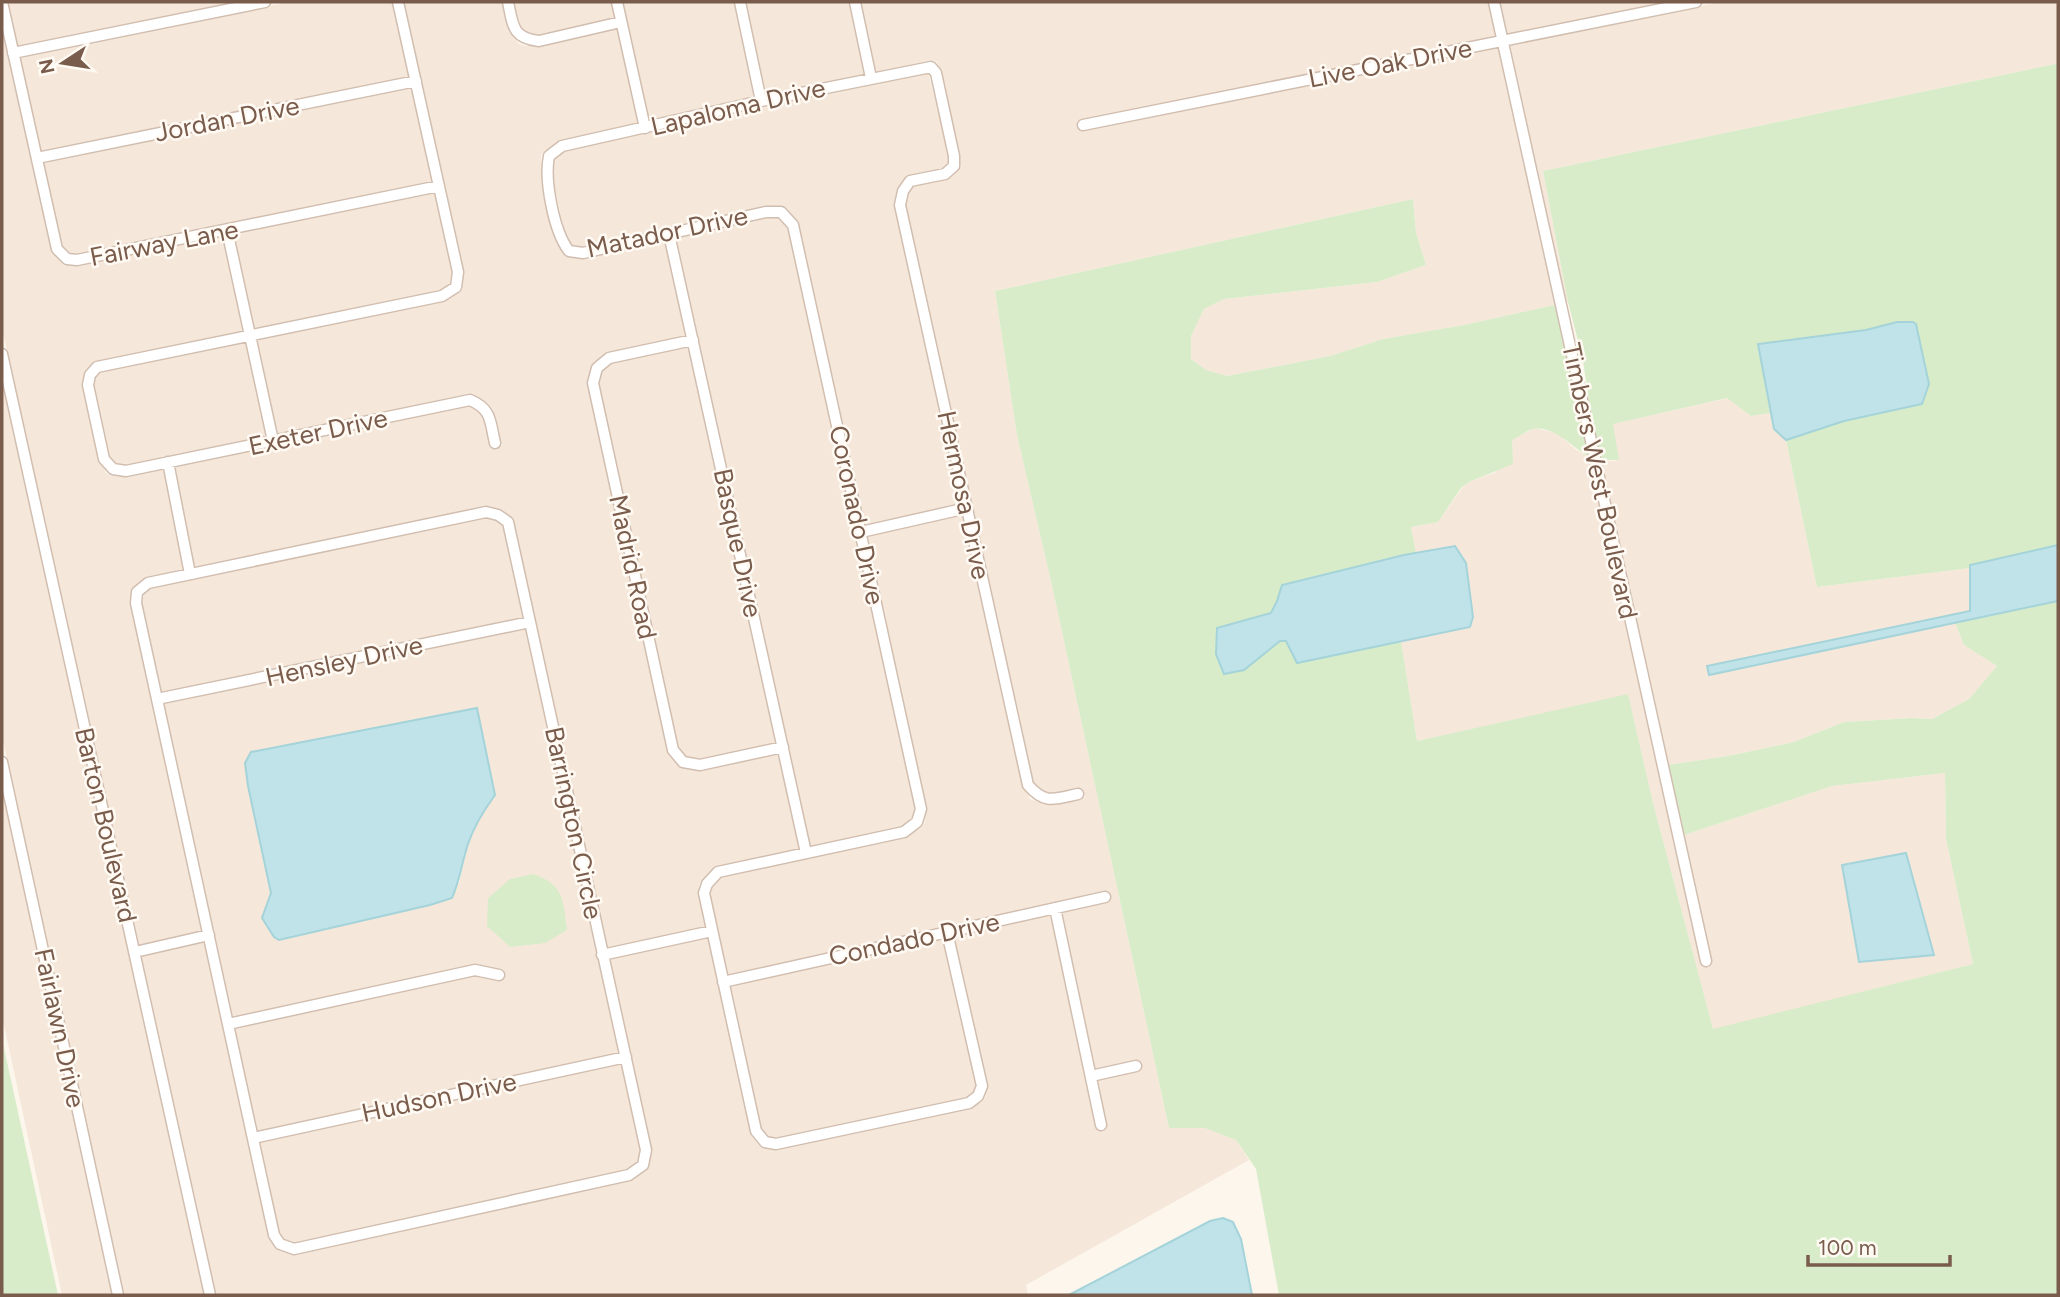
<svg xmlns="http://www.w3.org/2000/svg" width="2060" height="1297" viewBox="0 0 2060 1297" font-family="Figtree,sans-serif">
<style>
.residential{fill:#f5e8da;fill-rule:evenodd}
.green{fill:#d8ecc9}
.water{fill:#bfe3e8;stroke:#a5d3da;stroke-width:2}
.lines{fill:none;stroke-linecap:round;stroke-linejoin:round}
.street-casing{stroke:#d1beb0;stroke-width:13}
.street{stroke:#fff;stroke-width:10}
.labels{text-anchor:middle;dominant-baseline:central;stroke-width:5;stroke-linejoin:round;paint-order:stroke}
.street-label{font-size:26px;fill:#7a5c4d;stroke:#fffaf3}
</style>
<rect width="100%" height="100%" fill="#fdf6ec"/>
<path class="residential" d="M7,2H240L17,47Z
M289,2H392L410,77L41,152L19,57Z
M404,2H503L509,32L519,44L526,46H540L617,28L638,124L559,143L544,151L541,155V172L556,242L564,254L584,257L665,240L687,336L608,353L593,365L588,382L667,751L682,767L701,770L779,753L800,849L714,869L699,884V894L706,927L607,949L513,521L502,511L485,508L195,568L174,466L469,405L477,409L483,415L491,448L502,446L493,409L483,400L469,395L278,435L257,339L443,301L460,292L463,288L461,285L463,271Z
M514,2H611L615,19L539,36L528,35L519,28Z
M623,2H734L754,97L649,122Z
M745,2H849L865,74L765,95Z
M861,2H1489L1497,37L1077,121L1079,130L1499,46L1555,305L1464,325L1383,339L1330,356L1227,376L1206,370L1191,359V336L1204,309L1224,299L1377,282L1426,265L1416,233L1413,199L995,291L1017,435L1053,590L1169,1128H1206L1236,1140L1249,1160L1026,1285L1028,1295H216L141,955L204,941L268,1236L276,1247L292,1253L630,1180L646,1169L651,1148L609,958L708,937L750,1132L759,1145L764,1148L777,1149L970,1108L982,1102L986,1097L987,1085L954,936L1050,914L1097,1130L1107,1128L1098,1079L1142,1069L1140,1060L1096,1070L1061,912L1111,900L1109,891L728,976L710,892L712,886L721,876L907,836L921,828L925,823L926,808L868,536L962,514L1023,786L1030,799L1047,805L1085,797L1082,788L1050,795L1041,792L1033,783L906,205L908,193L913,185L946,180L952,177L960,166V155L941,72L937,62L933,60L875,72Z
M1500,2H1672L1507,35Z
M1721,2H2058V65L2055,64L1543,171L1568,302H1566L1510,44Z
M2,28L53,252L63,262L78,265L222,236L244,332L96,362L85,374L83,385L99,460L106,473L111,476L128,475L163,468L184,570L144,579L132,592L131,605L202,932L139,946L2,328Z
M928,72L949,157V164L943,169L906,178L896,192L895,206L960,505L865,526L798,224L787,208L782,206L767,207L583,248L572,246L566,239L551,171L554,159L564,151L762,106Z
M412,87L433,182L78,255L70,254L62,246L43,161Z
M435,192L452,273L450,284L439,292L255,330L233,233Z
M767,216L778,217L788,227L915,809L912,820L901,827L810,847L675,238Z
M246,342L267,437L127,466L116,464L109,457L94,385L95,377L100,372Z
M689,346L777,743L700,760L686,758L678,748L599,383L602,371L612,362Z
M2,379L130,953L204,1295H124L2,736Z
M1728,398L1751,416L1770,413L1774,429L1786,440L1817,587L1970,568L1971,611L1708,666L1709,675L1955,623L1964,645L1997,666L1969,699L1932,719L1912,718L1844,722L1794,742L1728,756L1668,765L1601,460L1616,461L1612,424Z
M1534,428L1557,433L1575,449L1589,457L1702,967L1712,964L1684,835L1832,786L1945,773L1946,839L1973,964L1713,1030L1653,803L1628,695L1417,741L1401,641L1470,627L1455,546L1416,553L1411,527L1438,522L1462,488L1469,482L1496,472L1512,440Z
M486,517L495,519L503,525L524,619L162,694L142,603L143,594L150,587Z
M526,628L619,1053L257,1132L235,1028L474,975L502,981L505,972L474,965L233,1018L164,703ZM245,763L495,795L475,826L468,845L459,883L350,923L279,940L265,907L271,893L248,786Z
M2,787L112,1295H62L2,1016Z
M943,938L976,1086L974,1093L966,1098L776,1139L768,1137L761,1129L730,985Z
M621,1062L640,1150L638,1162L627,1170L294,1244L284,1240L279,1233L259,1141Z"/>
<path class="green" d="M2055,64L2058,65V545L1970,565V568L1817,587L1786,440L1844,421L1922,404L1929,384L1897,322L1866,330L1758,345L1770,413L1751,416L1727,398L1613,424L1619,460H1601L1589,404L1583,360L1568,302L1543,171Z
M1413,199L1416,233L1426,265L1377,282L1224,299L1204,309L1191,336V359L1206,370L1227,376L1330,356L1383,339L1464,325L1555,305L1589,457C1573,448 1554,425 1533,429C1527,430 1519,437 1512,440L1513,464L1469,482L1461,488L1438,522L1411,527L1416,553L1282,585L1277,601L1271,613L1216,654L1224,674L1244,670L1280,641H1286L1297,663L1401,641L1417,741L1628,694L1653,803L1713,1029L1973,964L1946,839L1945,773L1832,786L1684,835L1668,765L1728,756L1794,742L1844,722L1912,718L1932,719L1969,699L1997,666L1964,645L1955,623L2058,601V1295H1279L1256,1169L1236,1140L1205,1128H1169L1053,590L1017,435L995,291Z
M533,874C565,885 563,901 567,930L545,943L510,947L487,926L488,898L510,879Z
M2,1039L58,1295H2Z"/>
<path class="water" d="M1897,322H1913L1916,324L1929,384L1922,404L1844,421L1786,440L1774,429L1758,344L1866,330Z
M2058,545V601L1709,675L1707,666L1970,611V565Z
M1455,546L1466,563L1473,617L1470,627L1297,663L1286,641H1280L1244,670L1224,674L1216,654L1217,628L1271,613L1277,601L1282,585L1404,555Z
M477,708L495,795C484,810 474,826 468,844C462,862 460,880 452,898L430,905L279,940L274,937L262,918L271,893L248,786L245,763L251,752Z
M1906,853L1934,955L1859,962L1842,865Z
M1223,1218L1233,1222L1241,1239L1252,1295H1069L1210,1221Z"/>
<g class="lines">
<defs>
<path id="street" d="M2,2L57,249L67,259L77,260L439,186
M398,2L458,272L456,287L442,296L97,367L90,375L88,385L104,459L113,469L126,471L470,400C492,409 490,422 495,443
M508,2C513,25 512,38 539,41L621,22
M617,2L645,128
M740,2L761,101
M855,2L871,78
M1494,2L1706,961
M13,53L265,2
M1083,125L1696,2
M37,158L416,81
M227,230L273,441
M669,234L806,853
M693,340L609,358L597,368L593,383L673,750L683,762L700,765L783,747
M2,354L210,1295
M168,462L190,574
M486,512L498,515L508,522L646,1150L643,1165L629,1175L294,1249L280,1244L274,1235L136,603L137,592L148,583Z
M861,532L967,508
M157,699L530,622
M2,762L118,1295
M1055,908L1101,1125
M947,932L982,1086L978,1096L969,1103L776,1144L765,1142L756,1131L704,893L707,884L718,872L904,832L917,822L921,809L793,225L781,212H766L583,253L569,251C554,232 544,180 549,156L562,146L761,101L931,67L936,73L954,156V166L945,174L910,181L903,191L900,205L1028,785C1045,805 1055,799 1078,794
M135,952L209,935
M602,955L712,931
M723,982L1105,897
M228,1024L475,970L499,975
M1091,1076L1136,1066
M253,1138L626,1057"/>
</defs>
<use href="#street" class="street-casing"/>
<use href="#street" class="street"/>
</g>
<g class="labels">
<g class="street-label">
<text transform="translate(1390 63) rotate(-11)">Live Oak Drive</text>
<text transform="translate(738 107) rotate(-13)">Lapaloma Drive</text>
<text transform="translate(227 119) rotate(-11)">Jordan Drive</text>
<text transform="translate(667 232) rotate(-12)">Matador Drive</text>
<text transform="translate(164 243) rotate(-11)">Fairway Lane</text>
<text transform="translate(318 432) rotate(-12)">Exeter Drive</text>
<text transform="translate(1600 481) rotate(78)">Timbers West Boulevard</text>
<text transform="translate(964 495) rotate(78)">Hermosa Drive</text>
<text transform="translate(857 515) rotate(78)">Coronado Drive</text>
<text transform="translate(738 543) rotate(78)">Basque Drive</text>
<text transform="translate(633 567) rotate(78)">Madrid Road</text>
<text transform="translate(344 661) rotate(-12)">Hensley Drive</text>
<text transform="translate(574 823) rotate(78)">Barrington Circle</text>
<text transform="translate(106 825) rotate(77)">Barton Boulevard</text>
<text transform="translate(914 939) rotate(-12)">Condado Drive</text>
<text transform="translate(60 1028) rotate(78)">Fairlawn Drive</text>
<text transform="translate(439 1097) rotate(-12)">Hudson Drive</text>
</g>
</g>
<rect width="2060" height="1297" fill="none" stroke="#7a5c4d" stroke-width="7"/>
<g transform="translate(63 63) rotate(258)" stroke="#fffaf3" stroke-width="5" paint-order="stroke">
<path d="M0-5L12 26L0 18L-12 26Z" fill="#7a5c4d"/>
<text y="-10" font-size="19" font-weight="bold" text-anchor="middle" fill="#7a5c4d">N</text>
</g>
<path d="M1808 1255v10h142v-10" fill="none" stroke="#7a5c4d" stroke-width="3.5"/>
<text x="1818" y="1255" font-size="21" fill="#7a5c4d" stroke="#fffaf3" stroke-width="5" paint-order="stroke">100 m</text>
</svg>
